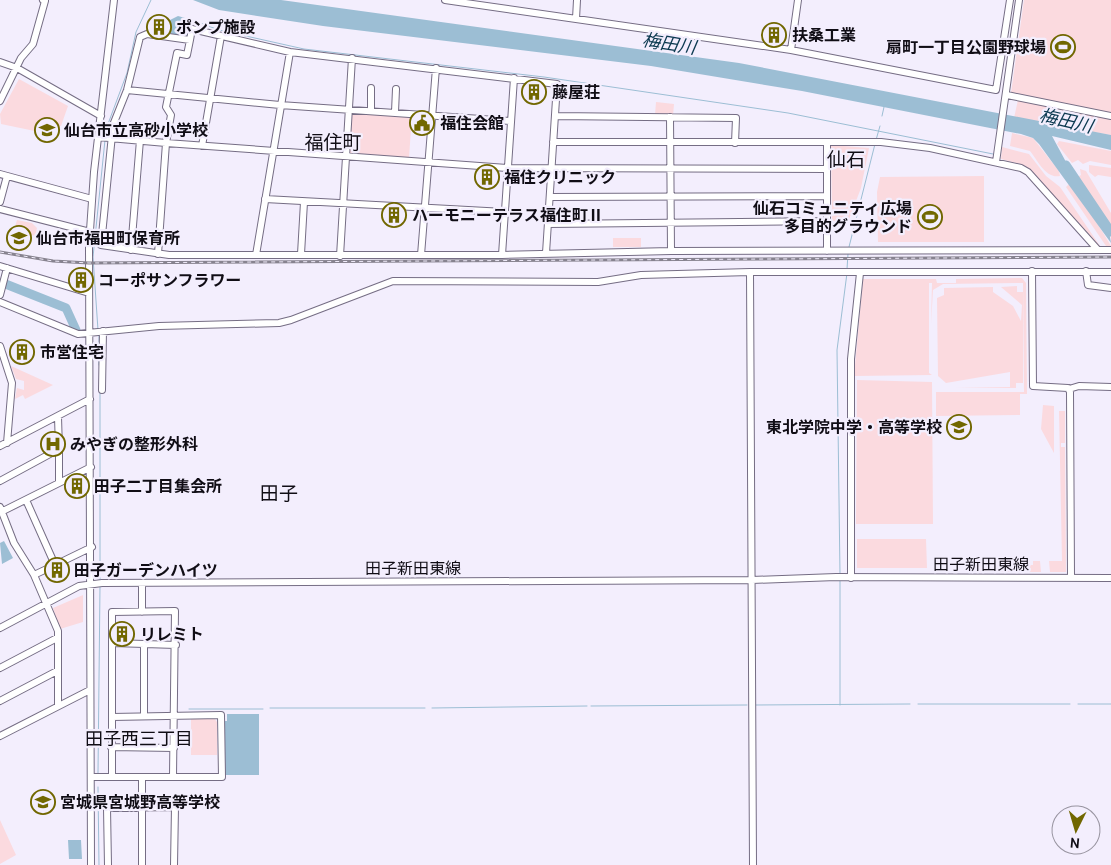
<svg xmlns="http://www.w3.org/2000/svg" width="1111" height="865" viewBox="0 0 1111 865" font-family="Cabin,'Noto Sans JP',sans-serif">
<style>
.green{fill:#fbdadf}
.water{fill:#9cbed4}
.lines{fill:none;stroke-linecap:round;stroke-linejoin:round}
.stream{stroke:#9cbed4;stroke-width:1}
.river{stroke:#9cbed4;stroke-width:9}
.minor-casing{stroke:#756d84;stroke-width:8}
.minor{stroke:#fff;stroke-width:6}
.rail-casing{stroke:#87838f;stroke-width:3}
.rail{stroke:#f3eefd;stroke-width:1;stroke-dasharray:4;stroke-linecap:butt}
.labels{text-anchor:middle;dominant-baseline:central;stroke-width:4.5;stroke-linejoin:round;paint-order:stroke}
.poi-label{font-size:16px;font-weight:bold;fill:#100d15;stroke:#f3eefd;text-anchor:start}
.street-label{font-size:16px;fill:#100d15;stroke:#f3eefd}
.water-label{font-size:18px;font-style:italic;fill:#0b3950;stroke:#f3eefd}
.neighbourhood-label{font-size:18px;fill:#100d15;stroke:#f3eefd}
.quarter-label{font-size:19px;fill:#100d15;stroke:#f3eefd}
</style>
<rect width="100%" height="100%" fill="#f3eefd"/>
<path class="green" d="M1024,0H1111V113L1011,93Z
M19,79L68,106L61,126L56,125L54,135L1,124L0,114Z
M1018,100L1111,119V135L1014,118Z
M656,102L674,104L673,116L655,115Z
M351,110L412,114L409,158L348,154Z
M1012,133L1033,138L1059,171L1060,176C1046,179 1038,161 1030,151L1010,146Z
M1059,141L1111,151V165L1090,161L1083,164L1078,160L1072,163L1057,144Z
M831,145L869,148L861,188L848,222L832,221Z
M1002,147L1029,154L1046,176L1060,187L1100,246H1097L1032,173L1020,164L1001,159Z
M1089,165L1111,168V177L1098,175L1095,177L1089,172Z
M1080,169L1086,171L1111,213V230L1076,178L1081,175Z
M984,176V242H878L877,192L880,177Z
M1069,184L1088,208L1111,246H1106L1066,187Z
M17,220L32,223L37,228L35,236L14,230Z
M613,238H641V247H613Z
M1022,278L1026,283L1027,394H1020V415L936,416V392H1024L1023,283L943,284L933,290L931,324L932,283H929V373L932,375L854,376L863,279H936L937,283H956V279Z
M1017,286V292H1023V383H1016V388H955L1010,387V372L946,383L938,376L937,298L944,295V288L993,287V292L1013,306L1021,321L1022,305L1001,287Z
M11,366L53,385L25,399L23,395L15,399L17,388L24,390V381L16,379Z
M857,380L932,382L933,524H856Z
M1043,405L1054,406V453L1041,429Z
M1059,411H1065V443H1061V447H1065L1066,572H1050L1049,561H1062Z
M857,539H926L927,568H857Z
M1033,561H1040L1041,572H967V565H1033Z
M83,595V622L60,629L53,608Z
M214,718L217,722V755H191V719Z
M0,820L16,855L0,864Z"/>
<path class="water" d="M193,0H281L739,63L1111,135V150L1052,136L1080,188L1109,231L1111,243L1039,144L1033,138L1021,134L802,91L651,66L323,26L219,10Z
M178,16L192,20L189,37L168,33L170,20Z
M4,541L13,558L2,564L0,543Z
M227,714H259V775H225V721H227Z
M68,840H81L82,859H69Z"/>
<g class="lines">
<path class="stream" d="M192,20L219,30L304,49L544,77L788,113L993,154
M882,116L884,107
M105,136L108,124L127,73L136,32L151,0
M876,140L880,126
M849,247L875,144
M847,269L848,254
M98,330L93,257L105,140
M99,334V365
M840,574L837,350L847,273
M100,580V391
M840,580V705
M918,704H1070
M1078,704H1111
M756,705L910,704
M591,706L747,705
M270,708H425
M432,708L587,706
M189,709H263
M98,773L100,586
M98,787L99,865"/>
<path class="river" d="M1066,165L1111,232
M3,283L66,308L76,330"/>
<defs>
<path id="minor" d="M445,0L791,50L996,90L1010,0
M576,19L577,0
M190,40L187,55L177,53L166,107L171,115L166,143L507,168L827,169
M791,50L798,0
M0,62L17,68L101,116
M127,90L280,105L511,121
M1007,95L1111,116
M0,101L21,58L33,44L45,1L43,0
M371,110V88
M395,112L396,89
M556,116L736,118L735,143
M670,117L671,251
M98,137L166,143L158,254
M553,142H881L930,148L1021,168L1028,172L1098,250
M827,143V251
M202,146L221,36
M996,162L1019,0
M0,174L92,199
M550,197L827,196
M265,199L505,212
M0,202L7,176
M0,209L90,232
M548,224L827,221
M131,250L140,140
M546,253L557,84L290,52L192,29L190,40L147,34L140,37L127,90L113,125L101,245L169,255H502L671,251L1111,250
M301,254L304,202
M256,255L290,52
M421,255L436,68
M502,255L514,78
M340,256L352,58
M0,266L89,293
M1032,271L1033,386L1068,388L1070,392L1071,577
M1086,271L1088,285L1111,288
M750,272L753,865
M0,295L7,268
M0,302L78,334L159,326L279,323L291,320L393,281L598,282L641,275L750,272H1111
M0,346L12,383L7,443
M1069,389L1079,386L1111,387
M102,390L103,331
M0,446L90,399
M0,481L59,449L58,417
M59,483L91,467
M26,500L55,565L92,547
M0,507L14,543L34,575L58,631V705
M3,511L59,483V449
M34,575L55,565
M851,578V359L860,273
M142,583V612
M0,628L79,586L102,583L752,580L836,577L1111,578
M113,643L176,645
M144,644V716
M0,668L57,638
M0,701L57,671
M0,736L90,690
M111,747L174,748
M91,777H222L221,715L112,717
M112,777V612L175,611L173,776
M91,865L89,245L94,172L114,0
M108,865L107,808L175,807L174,865
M142,865V777"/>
</defs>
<use href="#minor" class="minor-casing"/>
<use href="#minor" class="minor"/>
<defs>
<path id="rail" d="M0,252L53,261L89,263L1111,257"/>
</defs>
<use href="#rail" class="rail-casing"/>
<use href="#rail" class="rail"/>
</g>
<defs>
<symbol id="building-ring" viewBox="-11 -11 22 22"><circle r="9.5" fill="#f3eefd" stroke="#716700" stroke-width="1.5"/><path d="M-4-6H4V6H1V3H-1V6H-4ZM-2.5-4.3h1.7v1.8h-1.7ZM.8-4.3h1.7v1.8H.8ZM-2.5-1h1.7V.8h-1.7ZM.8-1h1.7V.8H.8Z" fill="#716700"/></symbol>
<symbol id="stadium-ring" viewBox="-11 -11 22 22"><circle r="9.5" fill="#f3eefd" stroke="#716700" stroke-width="1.5"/><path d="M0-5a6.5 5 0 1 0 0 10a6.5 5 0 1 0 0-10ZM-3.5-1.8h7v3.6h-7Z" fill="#716700"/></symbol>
<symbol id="civic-ring" viewBox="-11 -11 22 22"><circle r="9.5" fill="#f3eefd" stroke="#716700" stroke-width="1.5"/><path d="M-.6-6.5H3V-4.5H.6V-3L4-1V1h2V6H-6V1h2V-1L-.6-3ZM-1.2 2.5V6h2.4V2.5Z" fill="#716700"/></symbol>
<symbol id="school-ring" viewBox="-11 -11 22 22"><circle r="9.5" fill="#f3eefd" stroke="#716700" stroke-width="1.5"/><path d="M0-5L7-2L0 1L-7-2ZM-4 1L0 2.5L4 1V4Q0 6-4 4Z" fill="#716700"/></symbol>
<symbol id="hospital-ring" viewBox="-11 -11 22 22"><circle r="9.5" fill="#f3eefd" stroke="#716700" stroke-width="1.5"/><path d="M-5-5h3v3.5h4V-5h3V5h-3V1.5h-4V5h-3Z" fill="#716700"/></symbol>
</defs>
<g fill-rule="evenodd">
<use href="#building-ring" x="145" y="13" width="28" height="28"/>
<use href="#building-ring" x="760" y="21" width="28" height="28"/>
<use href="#stadium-ring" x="1049" y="33" width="28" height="28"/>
<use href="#building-ring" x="520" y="78" width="28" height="28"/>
<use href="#civic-ring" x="408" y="109" width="28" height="28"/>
<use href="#school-ring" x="33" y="116" width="28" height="28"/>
<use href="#building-ring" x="473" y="163" width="28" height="28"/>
<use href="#building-ring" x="380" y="201" width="28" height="28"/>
<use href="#stadium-ring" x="916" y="203" width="28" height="28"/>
<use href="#school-ring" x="5" y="224" width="28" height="28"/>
<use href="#building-ring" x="67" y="266" width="28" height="28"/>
<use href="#building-ring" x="8" y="338" width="28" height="28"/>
<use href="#school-ring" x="945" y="413" width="28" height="28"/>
<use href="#hospital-ring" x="39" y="430" width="28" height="28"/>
<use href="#building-ring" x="63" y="472" width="28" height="28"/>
<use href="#building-ring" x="43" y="556" width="28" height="28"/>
<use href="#building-ring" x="108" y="620" width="28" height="28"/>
<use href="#school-ring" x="29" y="788" width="28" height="28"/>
</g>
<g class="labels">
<g class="poi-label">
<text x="176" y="27">ポンプ施設</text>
<text x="792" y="35">扶桑工業</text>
<text x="1046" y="47" text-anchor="end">扇町一丁目公園野球場</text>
<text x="552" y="92">藤屋荘</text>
<text x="440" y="123">福住会館</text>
<text x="64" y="130">仙台市立高砂小学校</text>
<text x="504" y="177">福住クリニック</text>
<text x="912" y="208" text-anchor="end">仙石コミュニティ広場<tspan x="912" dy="18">多目的グラウンド</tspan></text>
<text x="412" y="215">ハーモニーテラス福住町Ⅱ</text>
<text x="36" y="238">仙台市福田町保育所</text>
<text x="98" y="280">コーポサンフラワー</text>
<text x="40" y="352">市営住宅</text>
<text x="942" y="427" text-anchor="end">東北学院中学・高等学校</text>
<text x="70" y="444">みやぎの整形外科</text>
<text x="94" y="486">田子二丁目集会所</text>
<text x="74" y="570">田子ガーデンハイツ</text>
<text x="140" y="634">リレミト</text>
<text x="60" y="802">宮城県宮城野高等学校</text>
</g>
<g class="street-label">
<text x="981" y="564">田子新田東線</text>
<text x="413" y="568">田子新田東線</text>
</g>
<g class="water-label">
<text transform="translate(669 44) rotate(9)">梅田川</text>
<text transform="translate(1066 121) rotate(13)">梅田川</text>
</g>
<g class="neighbourhood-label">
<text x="139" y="739">田子西三丁目</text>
</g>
<g class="quarter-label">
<text x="333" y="142">福住町</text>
<text x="846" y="159">仙石</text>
<text x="279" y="493">田子</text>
</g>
</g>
<g transform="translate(1076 830) rotate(185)"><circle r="24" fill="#f3eefd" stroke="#9894a0"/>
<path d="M0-4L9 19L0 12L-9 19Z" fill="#716700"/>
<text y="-8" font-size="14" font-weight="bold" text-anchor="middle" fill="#100d15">N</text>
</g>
</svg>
